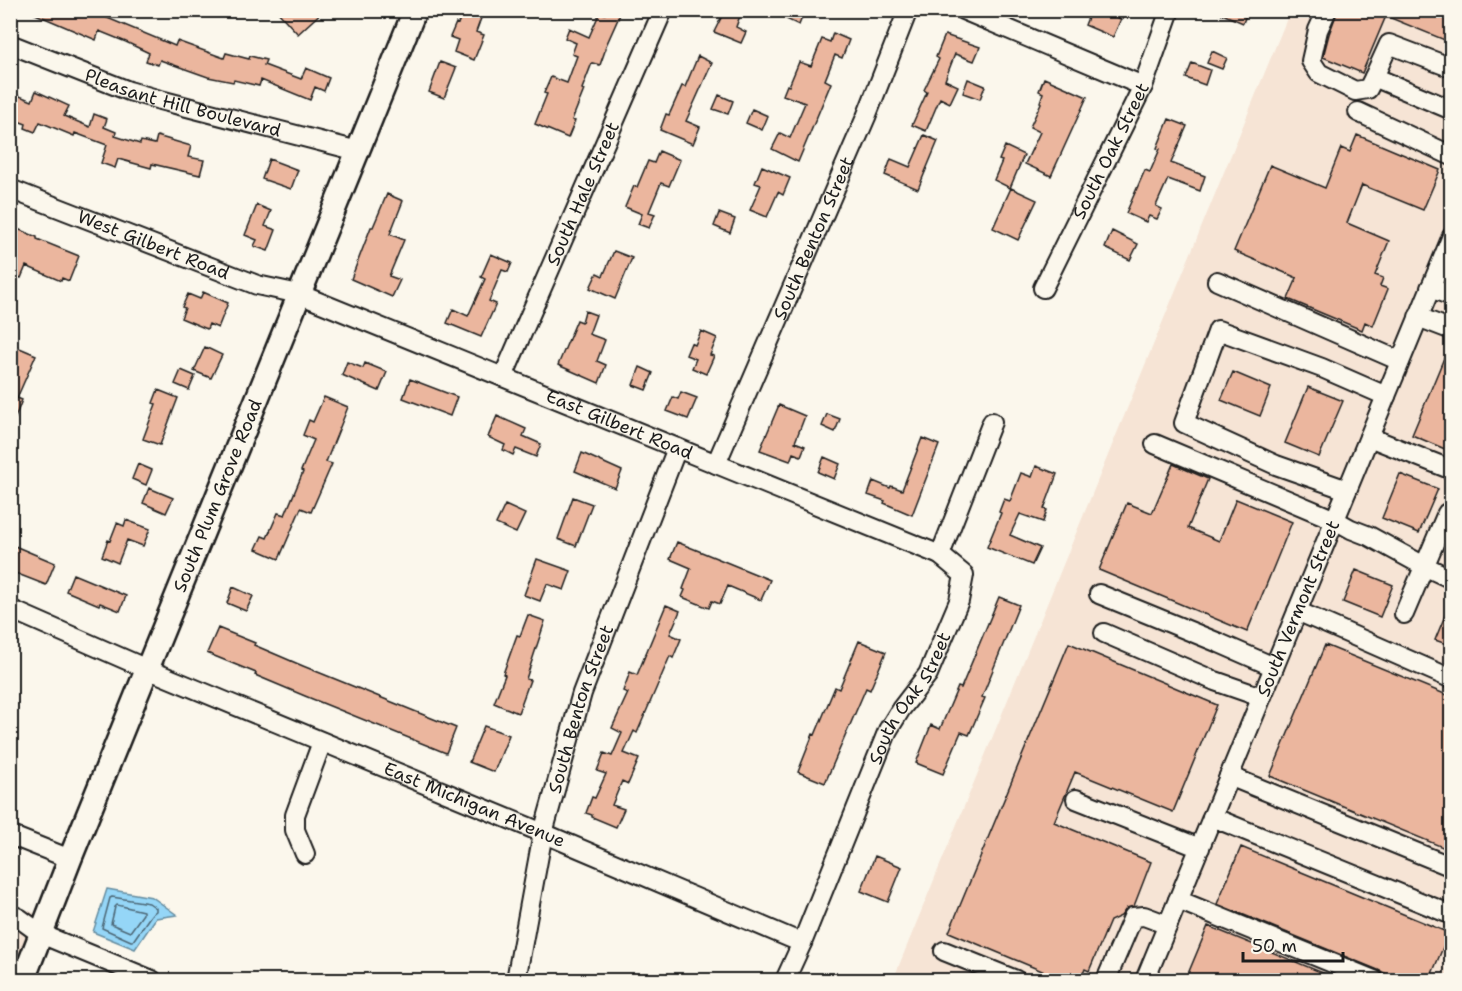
<svg xmlns="http://www.w3.org/2000/svg" width="1462" height="991" viewBox="0 0 1462 991" font-family="'Shantell Sans',sans-serif">
<style>
.built{fill:#f6e4d5}
.water{fill:#95d6f7;stroke:#658c9f;stroke-width:1.5}
.lines{fill:none;stroke-linecap:round;stroke-linejoin:round}
.shore{stroke:#4c6674;stroke-width:1.5}
.building{fill:#ebb69e;stroke:#1c1c1c;stroke-width:1.5}
.minor-casing{stroke:#1c1c1c;stroke-width:22}
.major-casing{stroke:#1c1c1c;stroke-width:27}
.minor{stroke:#fbf7ec;stroke-width:18}
.major{stroke:#fbf7ec;stroke-width:22}
.labels{text-anchor:middle;dominant-baseline:central;stroke-width:4.5;stroke-linejoin:round;paint-order:stroke}
.street-label{font-size:18px;fill:#1c1c1c;stroke:#fbf7ec}
</style>
<rect width="100%" height="100%" fill="#fbf7ec"/>
<filter id="ink" filterUnits="userSpaceOnUse"><feTurbulence type="fractalNoise" baseFrequency=".0167" numOctaves="2"/><feDisplacementMap in="SourceGraphic" scale="12" xChannelSelector="R" yChannelSelector="G"/><feConvolveMatrix kernelMatrix="1 2 1 2 8 2 1 2 1" color-interpolation-filters="sRGB"/></filter>
<g filter="url(#ink)">
<path class="built" d="M1290,11H1451V980H893Z
M10,903L47,918L23,980H11Z"/>
<path class="water" d="M107,889L152,897L177,915L156,918L135,949L93,932Z"/>
<g class="lines">
<path class="shore" d="M112,897L149,903L156,908V911L151,915L133,941H131L102,928L110,898Z
M117,905L143,911V914L130,932L111,924L115,907Z"/>
</g>
<path class="building" d="M26,10H75L91,17L93,12L175,46L177,41L224,58L226,53L249,59L250,56L266,60L264,65L301,79L306,68L329,78L324,91L315,87L310,100L261,80L259,86L234,80L233,82L208,77L160,60L158,65L146,61L149,53L126,42L99,31L96,40Z
M276,10H324L298,34Z
M463,10H484L476,32L484,35L474,60L454,52L458,40L450,37L456,23L458,24Z
M607,10H622L605,48H606L600,65L592,63L582,89L584,90L572,120L575,121L568,138L535,124L547,94L544,93L551,77L567,83L577,56L572,54L576,43L565,38L569,28L589,37L600,12L605,14Z
M725,10H742L736,27L746,32L741,43L714,32Z
M790,10H805L799,25L786,19Z
M1091,10H1102L1121,19L1113,37L1085,25Z
M1213,10H1248L1243,23Z
M1338,10H1452V43L1386,16L1362,73L1323,57L1329,34Z
M833,33L849,40L842,58L835,55L825,80L831,83L798,162L772,149L780,133L790,138L805,103L783,95L787,85L789,86L799,62L811,66L822,39L830,42Z
M945,35L980,47L974,61L955,54L945,80L958,86L950,103L940,98L926,131L912,125L927,92L924,90L939,59L936,57Z
M1212,51L1227,58L1222,69L1207,63Z
M698,56L712,63L686,121L700,127L693,144L660,130L666,114L669,115L682,86L685,87Z
M440,62L456,68L444,98L429,92Z
M1192,63L1210,70L1205,85L1186,78Z
M1044,78L1087,97L1051,176L1025,164L1040,132L1030,127L1041,103L1040,102L1043,93L1039,91Z
M968,79L985,86L980,99L963,93Z
M36,91L69,106L64,116L90,127L94,114L107,119L104,127L116,132L115,136L140,144L141,141L155,144L157,136L191,146L188,157L204,160L200,175L152,164L151,168L118,159L115,168L101,163L107,145L75,133L74,136L40,122L35,132L25,128L26,124L10,118V92L32,101Z
M719,95L733,101L728,114L713,109Z
M752,109L768,116L762,130L746,123Z
M1169,119L1187,126L1171,163L1205,176L1200,191L1168,179L1156,206L1162,209L1157,219L1149,216L1146,222L1126,213L1145,170L1150,172L1160,149L1157,148Z
M924,135L938,141L918,189L885,175L891,159L910,167Z
M1357,135L1440,170L1423,210L1362,185L1347,223L1389,241L1375,275L1383,278L1380,286L1388,289L1373,326L1365,322L1362,330L1288,299L1297,278L1234,251L1270,165L1325,188L1341,148L1350,152Z
M1005,146L1024,155L1010,188L994,180L1002,161L999,160Z
M659,151L680,160L669,186L661,183L649,212L655,214L649,228L638,224L642,214L625,207L634,186L637,187L648,161L654,163Z
M269,159L298,170L291,189L262,179Z
M762,166L790,178L783,195L778,192L767,217L750,210L761,185L755,183Z
M1011,188L1037,200L1018,240L993,228Z
M387,194L403,201L390,234L404,240L389,276L400,280L392,297L351,279L371,227H373Z
M257,205L271,211L265,226L276,230L268,251L254,246L257,240L245,235Z
M719,213L735,219L730,233L714,226Z
M10,226L37,237V239L79,256L69,281L62,278L61,281L26,266L21,278L10,274Z
M1112,231L1138,244L1130,260L1105,248Z
M614,251L632,258L615,299L590,288L597,273L603,276Z
M491,254L512,263L508,272L502,270L489,301L496,304L481,337L447,323L453,309L468,316L485,279L481,277Z
M203,292L228,303L218,328L209,324L207,329L181,318L185,308L182,307L188,294L200,299Z
M585,311L596,315L589,334L605,340L597,361L606,365L599,383L558,365L577,320L582,322Z
M701,331L717,338L710,355L714,356L706,374L692,368L696,359L686,355L691,343L695,345Z
M1451,341H1452V452L1412,435Z
M10,344L36,355L17,398L22,400L11,428Z
M205,347L222,355L211,378L194,371Z
M347,362L363,368L365,363L387,372L379,391L342,375Z
M640,367L653,373L646,390L633,385Z
M181,370L195,376L189,390L175,384Z
M1233,372L1271,388L1260,416L1221,400Z
M410,379L457,397L450,416L403,398Z
M1308,387L1343,401L1319,457L1285,443Z
M158,390L178,398L160,445L143,439L156,404L153,403Z
M681,392L697,398L688,419L667,411L673,397L678,399Z
M324,397L348,407L326,462L332,464L311,512L301,508L279,559L256,549L262,536L267,538L278,513L285,515L303,472L301,471L314,440L303,435L309,420L313,422Z
M779,405L805,416L795,442L805,446L801,456L793,453L790,461L760,450Z
M827,414L840,419L835,432L822,426Z
M497,416L526,429L523,436L541,444L536,457L516,449L513,455L503,450L505,445L488,437Z
M922,438L939,445L912,515L884,503L885,501L868,495L873,481L890,488L891,486L902,490Z
M582,453L622,471L615,488L575,471Z
M824,457L840,464L834,479L818,472Z
M138,464L152,470L146,485L132,479Z
M1173,464L1208,479L1188,528L1219,541L1236,499L1292,522L1247,632L1099,570L1127,503L1152,513Z
M1036,466L1057,474L1044,509L1047,510L1043,522L1020,514L1010,535L1040,548L1032,565L987,547L1001,513L999,512L1004,499L1010,501L1021,473L1032,477Z
M1400,474L1438,489L1419,533L1382,518Z
M149,488L173,498L166,513L143,503Z
M573,497L592,504L576,546L558,539Z
M505,505L525,514L516,533L496,524Z
M126,520L150,529L143,546L127,540L118,563L102,556L108,540L110,541L117,523L124,526Z
M677,542L770,580L761,600L728,586L720,604L712,601L709,608L682,597L685,590L683,589L691,568L670,559Z
M10,544L55,563L46,585L10,571Z
M537,559L571,571L564,590L547,584L540,601L524,595Z
M1356,570L1393,585L1380,617L1343,602Z
M73,574L126,596L120,611L100,603L99,605L66,591Z
M233,587L253,596L246,611L227,603Z
M999,597L1019,605L982,697L985,698L969,735L961,732L943,774L916,763L931,725L940,729L958,687L961,688Z
M1451,601H1452V646L1435,640Z
M666,605L680,611L670,634L681,639L673,658L670,656L637,733L634,731L624,753L639,759L628,784L622,781L612,805L624,809L616,827L592,817V815L586,813L592,797L595,798L606,774L597,771L604,753L612,756L622,733L612,728L628,693L623,691L630,672L637,675Z
M528,615L545,621L526,679L530,680L518,713L494,703L505,675L503,674L517,635L520,636Z
M218,628L255,643L254,645L303,666L456,728L446,753L305,696L255,675L256,673L207,653Z
M859,641L886,652L870,690L866,688L825,783L798,772L813,734L815,735L835,687L839,689Z
M1069,643L1217,705L1173,812L1075,772L1054,822L1151,862L1134,906L1127,908L1121,916L1110,921L1089,971L1085,969L1080,981H1066L949,932Z
M1325,645L1452,697V851L1270,776Z
M484,726L509,735L494,772L469,762Z
M1241,847L1449,933L1429,981H1402L1378,970L1217,904Z
M875,856L902,867L888,902L861,891Z
M1208,926L1340,980V981H1185Z"/>
<g class="lines">
<defs>
<g id="minor">
<path d="M963,10L1143,86"/>
<path d="M1327,10L1318,30L1311,61L1319,73L1355,91L1368,89L1374,77"/>
<path id="s1" d="M10,44L129,91L160,100L358,151"/>
<path d="M1452,68L1389,44L1374,77L1452,110"/>
<path d="M1358,112L1452,156"/>
<path id="s2" d="M10,189L257,285L299,294L940,555"/>
<path d="M1217,281L1400,361"/>
<path id="s3" d="M1043,288L1143,86L1170,10"/>
<path d="M1430,288L1452,296"/>
<path d="M1418,317L1452,330"/>
<path id="s4" d="M503,377L663,10"/>
<path d="M1369,437L1452,470"/>
<path d="M1155,444L1335,520L1351,529L1369,536L1424,566L1452,579"/>
<path id="s5" d="M716,464L866,117L908,10"/>
<path d="M1347,490L1276,465L1184,423L1218,330L1322,368L1386,396"/>
<path d="M1099,594L1219,643L1274,667"/>
<path id="s6" d="M10,609L147,669L543,833L802,943"/>
<path d="M1297,611L1452,679"/>
<path d="M1404,614L1447,513"/>
<path d="M1104,633L1215,681L1261,697"/>
<path d="M1229,776L1452,867"/>
<path d="M1076,799L1200,848"/>
<path d="M1212,817L1452,915"/>
<path d="M10,835L70,859"/>
<path d="M305,854L295,830V815L322,742"/>
<path d="M1178,900L1374,980"/>
<path d="M10,914L19,918L41,934L152,980"/>
<path d="M944,951L1016,980"/>
<path id="s7" d="M516,980L543,833L582,693L677,448"/>
<path id="s8" d="M785,980L802,943L888,730L901,709L928,674L959,601L964,575L940,555L992,422"/>
<path d="M1106,980L1133,917L1144,916L1168,925"/>
<path id="s9" d="M1145,980L1452,236"/>
</g>
<g id="major">
<path id="s10" d="M23,980L70,859L415,10"/>
</g>
</defs>
<use href="#minor" class="minor-casing"/>
<use href="#major" class="major-casing"/>
<use href="#minor" class="minor"/>
<use href="#major" class="major"/>
</g>
</g>
<g class="labels">
<g class="street-label">
<text stroke="none"><textPath href="#s1" startOffset="183">Pleasant Hill Boulevard</textPath></text>
<text stroke="none"><textPath href="#s3" startOffset="153">South Oak Street</textPath></text>
<text stroke="none"><textPath href="#s4" startOffset="200">South Hale Street</textPath></text>
<text stroke="none"><textPath href="#s5" startOffset="246">South Benton Street</textPath></text>
<text stroke="none"><textPath href="#s2" startOffset="154">West Gilbert Road</textPath></text>
<text stroke="none"><textPath href="#s2" startOffset="654">East Gilbert Road</textPath></text>
<text stroke="none"><textPath href="#s10" startOffset="522">South Plum Grove Road</textPath></text>
<text stroke="none"><textPath href="#s9" startOffset="402">South Vermont Street</textPath></text>
<text stroke="none"><textPath href="#s8" startOffset="309">South Oak Street</textPath></text>
<text stroke="none"><textPath href="#s7" startOffset="279">South Benton Street</textPath></text>
<text stroke="none"><textPath href="#s6" startOffset="504">East Michigan Avenue</textPath></text>
</g>
</g>
<rect width="1462" height="991" fill="none" stroke="#fbf7ec" stroke-width="36"/>
<rect x="18" y="18" width="1426" height="955" fill="none" stroke="#1c1c1c" stroke-width="2" filter="url(#ink)"/>
<path d="M1243 952v9h100v-9" fill="none" stroke="#1c1c1c" stroke-width="3"/>
<text x="1252" y="952" font-size="18" fill="#1c1c1c" stroke="#fbf7ec" stroke-width="4.5" paint-order="stroke">50 m</text>
</svg>
